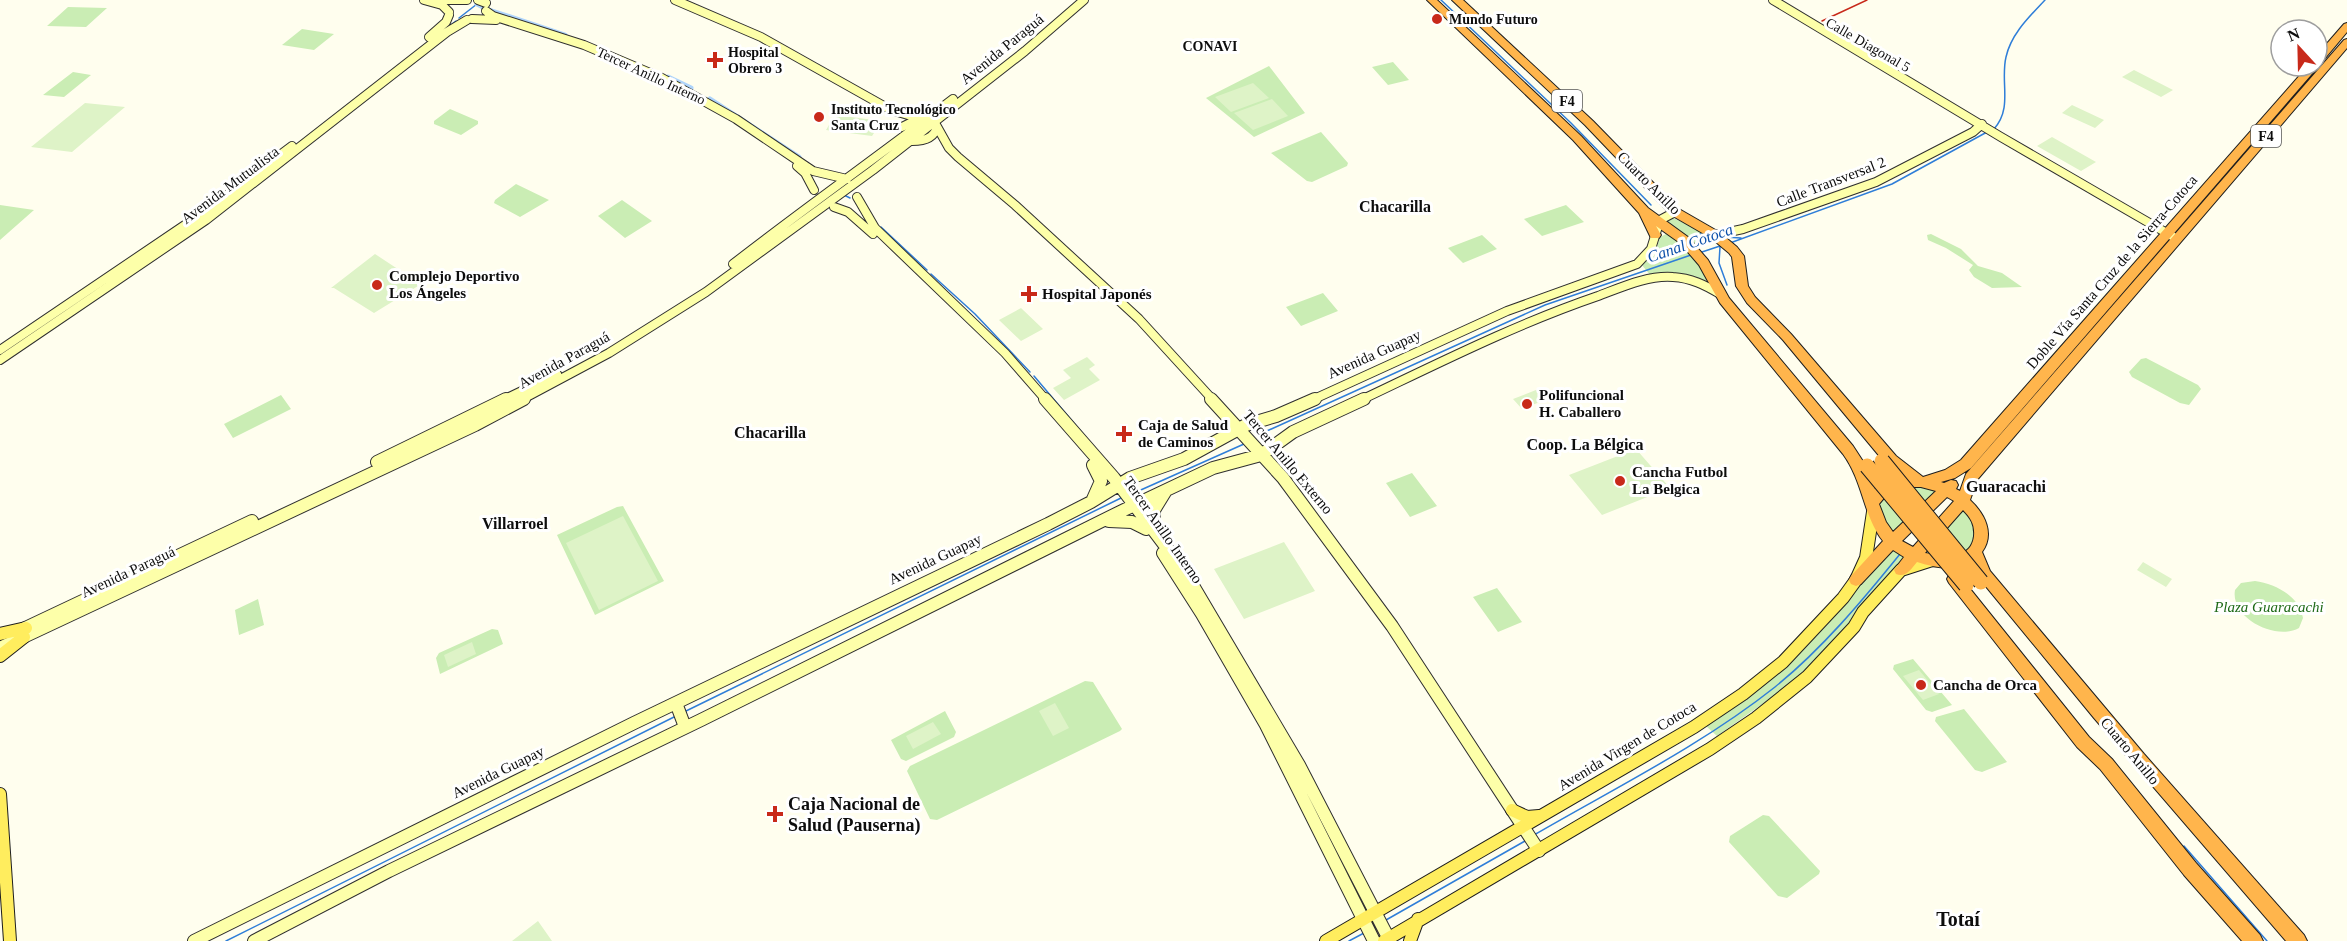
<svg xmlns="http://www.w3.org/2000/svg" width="2347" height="941" viewBox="0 0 2347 941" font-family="'Times New Roman',serif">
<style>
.green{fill:#caedb4}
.pitch{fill:#def3c7}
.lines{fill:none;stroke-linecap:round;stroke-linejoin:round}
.stream{stroke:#2f7ed8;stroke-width:1.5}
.canal{stroke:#aed4fb;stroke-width:5}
.secondary-far1-casing{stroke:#2f2f2f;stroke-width:10}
.secondary-casing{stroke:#2f2f2f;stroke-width:14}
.primary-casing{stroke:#1e1e1e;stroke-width:14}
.highway-casing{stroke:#1e1e1e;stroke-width:2}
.secondary-far1{stroke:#fdffa9;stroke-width:8}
.secondary{stroke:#fdffa9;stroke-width:12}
.primary{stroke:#ffed5e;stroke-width:12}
.highway{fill:#ffb54c;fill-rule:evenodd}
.rail{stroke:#c8291a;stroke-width:1.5}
.highway-bridge-casing{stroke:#1e1e1e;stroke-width:17;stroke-linecap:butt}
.highway-bridge{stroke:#ffb54c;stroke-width:15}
.poi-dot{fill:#c8291a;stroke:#fff;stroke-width:2}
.labels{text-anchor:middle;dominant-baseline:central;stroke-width:6;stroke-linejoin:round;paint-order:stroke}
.far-poi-label{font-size:14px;font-weight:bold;fill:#0d0d0d;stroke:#fff;text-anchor:start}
.far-street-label{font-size:14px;fill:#0d0d0d;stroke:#fff}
.far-neighbourhood-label{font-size:14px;font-weight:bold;fill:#0d0d0d;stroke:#fff}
.shield{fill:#fff;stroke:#565656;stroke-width:1.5}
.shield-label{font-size:14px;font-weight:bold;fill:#0d0d0d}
.street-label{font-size:15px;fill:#0d0d0d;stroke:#fff}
.poi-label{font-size:15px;font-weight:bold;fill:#0d0d0d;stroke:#fff;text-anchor:start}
.park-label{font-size:15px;font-style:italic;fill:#1f6a18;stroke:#fff}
.neighbourhood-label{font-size:16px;font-weight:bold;fill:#0d0d0d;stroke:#fff}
.water-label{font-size:16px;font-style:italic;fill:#0d50a9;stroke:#fff}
.near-poi-label{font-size:18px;font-weight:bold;fill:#0d0d0d;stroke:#fff;text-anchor:start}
.near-neighbourhood-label{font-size:20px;font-weight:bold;fill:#0d0d0d;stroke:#fff}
</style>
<rect width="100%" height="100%" fill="#fffeee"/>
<path class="green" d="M68,7L107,8L86,27L47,26Z
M302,29L334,34L314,50L282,45Z
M1393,62L1409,80L1388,85L1372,67Z
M1269,66L1305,113L1254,137L1206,98Z
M73,72L91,75L64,97L43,95Z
M450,109L478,121V124L461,135L434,124V121Z
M1321,132L1348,163L1347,166L1312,182L1307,181L1271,153Z
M516,184L549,200L520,217L494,203L495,200Z
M622,200L652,221L625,238L598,216Z
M0,205L34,210L0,240Z
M1566,205L1584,222L1542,236L1524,219Z
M1671,217L1704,232L1718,242L1695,248L1666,222Z
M1666,234C1688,239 1701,268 1713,286L1687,275L1651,276L1641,264L1654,256L1660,237Z
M1931,234L1961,249L1978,266L2002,273L2022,287L1992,288L1974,277L1969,270L1973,265L1946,248L1928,240L1927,235Z
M1482,235L1497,249L1463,263L1448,248Z
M1323,293L1338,311L1301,326L1286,307Z
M2146,358L2198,385L2201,389L2189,405L2180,403L2132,377L2129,372L2141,359Z
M281,395L291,409L233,438L224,424Z
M1412,473L1437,506L1410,517L1386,483Z
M1906,483L1940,491L1892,535L1879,511V501Z
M623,506L664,581L595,615L557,535L617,507Z
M1964,508C1976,526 1987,551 1955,557C1944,558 1931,554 1920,553Z
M1892,546L1906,555L1856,614L1844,632L1799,678L1717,736L1706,726L1791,661L1827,625Z
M2255,581C2276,584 2299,596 2303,618L2299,628C2276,641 2230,618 2235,590L2241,583Z
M1497,588L1522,622L1498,632L1473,597Z
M258,599L264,625L239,635L235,610Z
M492,629L498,630L503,644L440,674L436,658L439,653Z
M1913,659L1952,705L1932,712L1926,710L1893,669L1894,665Z
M1085,681L1093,682L1122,729L1120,731L937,820L930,819L907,771L910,766Z
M1964,709L2007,762L1982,772L1975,770L1935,721L1936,717Z
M945,711L956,732L954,737L906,761L901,759L891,740Z
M1763,815L1769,816L1820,871L1819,874L1787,898L1778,896L1729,842L1730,836Z"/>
<path class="pitch" d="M2134,70L2173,90L2161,97L2122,77Z
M1253,83L1269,98L1231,112L1215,97Z
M1272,99L1288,116L1253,130L1234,113Z
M85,103L125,107L72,152L31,147Z
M2072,105L2104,120L2095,128L2062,113Z
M835,115L882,121L872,136L826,130Z
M2052,137L2096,162L2081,171L2037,146Z
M375,254L419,283L418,286L374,313L334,288H331Z
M1021,308L1043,329L1021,341L999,320Z
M1087,357L1095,365L1089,369L1100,380L1064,400L1053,388L1071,378L1063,370Z
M1541,388L1550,398L1522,409L1513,399Z
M1636,449L1670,488L1602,515L1569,475Z
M623,516L658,581L599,610L566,543Z
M1284,542L1315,591L1244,619L1214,569Z
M2143,562L2172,579L2166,587L2137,570Z
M472,642L476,654L448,667L444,655Z
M1919,670L1939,694L1923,700L1903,676Z
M1055,703L1069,728L1053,736L1039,711Z
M933,722L941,734L913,749L906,736Z
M538,921L552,941H512Z"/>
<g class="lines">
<path class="stream" d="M1441,0L1571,123L1651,205
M459,18L477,4
M448,27L456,21
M1994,129C2013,108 2000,82 2006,57C2011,34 2029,17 2045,0
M844,195L850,198
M881,227L927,270
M1700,234L1708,236
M1724,237L1741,238
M1730,243L1892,184L1987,132
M1720,247L1719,263L1727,285
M1702,252L1720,246
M931,274L975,314L1030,372
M1034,376L1084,435
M1258,435L1545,305L1691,255
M1134,493L1244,444
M686,711L1121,498
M1534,835C1615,788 1702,745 1775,687C1822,649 1862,601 1900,554
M2184,846L2267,941
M1386,920L1525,841
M226,941L676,716
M1349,941L1364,933"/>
<path class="canal" d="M477,4L485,8
M489,10L565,35
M668,77L691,88
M710,99L799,157"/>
<defs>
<path id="secondary-far1" d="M424,0L442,5L449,12
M439,0H467
M478,0L486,3
M675,0L761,37L891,110L918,118
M1773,0L2001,137L2177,239
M486,11L493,16L584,45L662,78L736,119L813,171L847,179
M472,19L496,20
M429,37L446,22L449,15
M902,127L918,119L935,123L949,148L958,157L1015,205L1139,319L1213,400
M912,141C923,141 934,139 937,127
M797,166L805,173L814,190
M857,197L875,228L1005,353L1046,400
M834,207L848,212L873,234
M1715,235L1743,229L1876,182L1973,132L1982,124
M733,264C805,208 880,155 953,99
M0,350L207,210L292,146
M0,360L206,220L447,32L467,20
M503,400L557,374
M521,400L609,353L706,292L873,170L1025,51L1084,0
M1312,400L1507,311L1637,264L1651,249L1660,220L1675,212
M1361,400C1439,363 1516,324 1598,296C1622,287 1648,275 1673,277C1691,278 1705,285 1720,294"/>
<path id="secondary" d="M1045,399L1114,478L1185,572L1299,765L1390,941
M1211,399L1283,478L1392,626L1539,851
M377,462L506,399
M1093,465L1101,481L1093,499
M1109,521L1132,522L1146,529
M1153,527L1154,510L1165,492
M1163,553L1202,614L1266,725L1374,941
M19,631L252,521
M0,648L475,425L524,399
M676,703L685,727
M194,941L634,723L1048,524L1091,502L1130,478L1184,459L1246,425L1276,416L1315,399
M254,941L389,871L701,720L1124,510L1213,468L1261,455L1293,432L1364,399"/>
<path id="primary" d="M0,634L26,628
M0,656L24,637
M0,794L10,941
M1512,810L1527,817L1539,816
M1326,941L1694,727L1743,694L1783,662L1843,598L1856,580L1866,558L1873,512
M1384,941L1710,749L1756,718L1807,677L1854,627L1863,612L1901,570L1932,560
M1410,941L1418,919"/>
<path id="highway" d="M1427,0H1437L1581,136L1648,208L1688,237L1708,260L1729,298L1853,446L1866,466L1875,489L1879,484L1902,476L1886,464L1783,340L1747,303L1736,286L1732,257L1729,253L1711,238L1671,215L1585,125L1452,0H1463L1593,121L1679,209L1719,232L1737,247L1744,256L1748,286L1755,297L1791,334L1896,456L1923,477L1945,470L1961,460L2308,66L2317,64V68L1971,468L1955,478L1941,482L1944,483L1951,480L1956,481L1958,485L1956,489L1960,491L1966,474L2344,40L2347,39V48L1977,480L1970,500C1985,514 1995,534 1982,552L1990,571L2144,754L2304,935L2307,941H2286L2094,718L1979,578L1972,562C1955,571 1935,568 1917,562C1911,569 1906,578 1896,574L1894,570L1904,557L1893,550L1861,584L1856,586L1851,584L1849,580L1851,576L1883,541C1863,516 1864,483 1843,454L1720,303L1699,265L1680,243L1656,226L1661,235L1659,238H1651L1639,213L1573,140ZM1902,487H1921L1936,491L1893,532L1886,522L1879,504L1889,492ZM1947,497L1954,501L1913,547L1902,541ZM1963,510C1971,518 1975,525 1974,536C1971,561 1943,556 1925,553Z
M2347,23V32L2321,63L2317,64V55L2344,24Z
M1954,573L1959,575L2089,737L2112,759L2196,863L2260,935L2263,941H2242L2184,875L2100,769L2077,747L1949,583L1947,579L1949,575Z"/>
</defs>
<use href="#secondary-far1" class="secondary-far1-casing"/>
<use href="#secondary" class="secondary-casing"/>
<use href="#primary" class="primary-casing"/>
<use href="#highway" class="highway-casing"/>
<use href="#secondary-far1" class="secondary-far1"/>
<use href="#secondary" class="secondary"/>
<use href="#primary" class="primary"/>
<use href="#highway" class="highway"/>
<path class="rail" d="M1822,21L1867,0"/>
<defs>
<path id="highway-bridge" d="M1882,461L1981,582
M1867,466L1966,585"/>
</defs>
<use href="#highway-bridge" class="highway-bridge-casing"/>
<use href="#highway-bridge" class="highway-bridge"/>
</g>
<g class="poi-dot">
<circle cx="1437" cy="19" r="6"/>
<path d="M712 51h6v6h6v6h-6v6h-6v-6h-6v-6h6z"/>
<circle cx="819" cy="117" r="6"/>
<circle cx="377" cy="285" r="6"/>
<path d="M1026 285h6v6h6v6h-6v6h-6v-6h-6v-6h6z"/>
<circle cx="1527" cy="404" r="6"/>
<path d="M1121 425h6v6h6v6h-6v6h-6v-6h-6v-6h6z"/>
<circle cx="1620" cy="481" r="6"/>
<circle cx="1921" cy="685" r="6"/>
<path d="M772 805h6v6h6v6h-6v6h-6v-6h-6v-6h6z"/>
</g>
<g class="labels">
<g class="far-poi-label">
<text x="1449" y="19">Mundo Futuro</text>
<text x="728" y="52">Hospital<tspan x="728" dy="16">Obrero 3</tspan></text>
<text x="831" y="109">Instituto Tecnológico<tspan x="831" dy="16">Santa Cruz</tspan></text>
</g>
<g class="far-street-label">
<text transform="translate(1868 45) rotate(30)">Calle Diagonal 5</text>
<text transform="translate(651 76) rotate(25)">Tercer Anillo Interno</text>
</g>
<g class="far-neighbourhood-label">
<text x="1210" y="46">CONAVI</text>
</g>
<g class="shield">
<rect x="1552" y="90" width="30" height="22" rx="4.5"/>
<rect x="2251" y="125" width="30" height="22" rx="4.5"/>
</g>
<g class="shield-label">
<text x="1567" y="101">F4</text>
<text x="2266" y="136">F4</text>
</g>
<g class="street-label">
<text transform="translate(1002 49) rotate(-39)">Avenida Paraguá</text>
<text transform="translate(1831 182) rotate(-21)">Calle Transversal 2</text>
<text transform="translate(1649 183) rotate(45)">Cuarto Anillo</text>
<text transform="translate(230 185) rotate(-37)">Avenida Mutualista</text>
<text transform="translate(2112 272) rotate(-49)">Doble Vía Santa Cruz de la Sierra-Cotoca</text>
<text transform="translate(1374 354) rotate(-24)">Avenida Guapay</text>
<text transform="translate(564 360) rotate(-29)">Avenida Paraguá</text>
<text transform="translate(1288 462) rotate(50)">Tercer Anillo Externo</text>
<text transform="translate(1163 530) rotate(55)">Tercer Anillo Interno</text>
<text transform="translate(935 559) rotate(-25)">Avenida Guapay</text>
<text transform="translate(128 572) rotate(-25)">Avenida Paraguá</text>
<text transform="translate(1627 746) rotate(-31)">Avenida Virgen de Cotoca</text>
<text transform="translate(2130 751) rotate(50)">Cuarto Anillo</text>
<text transform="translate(498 772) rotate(-26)">Avenida Guapay</text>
</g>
<g class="poi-label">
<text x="389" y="276">Complejo Deportivo<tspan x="389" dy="17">Los Ángeles</tspan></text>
<text x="1042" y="294">Hospital Japonés</text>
<text x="1539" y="395">Polifuncional<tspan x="1539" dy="17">H. Caballero</tspan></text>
<text x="1138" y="425">Caja de Salud<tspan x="1138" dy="17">de Caminos</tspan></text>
<text x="1632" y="472">Cancha Futbol<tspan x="1632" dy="17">La Belgica</tspan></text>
<text x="1933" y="685">Cancha de Orca</text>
</g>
<g class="park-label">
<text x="2269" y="607">Plaza Guaracachi</text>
</g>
<g class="neighbourhood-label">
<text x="1395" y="206">Chacarilla</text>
<text x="770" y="432">Chacarilla</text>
<text x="1585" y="444">Coop. La Bélgica</text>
<text x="2006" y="486">Guaracachi</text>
<text x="515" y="523">Villarroel</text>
</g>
<g class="water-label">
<text transform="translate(1690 243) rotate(-19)">Canal Cotoca</text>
</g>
<g class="near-poi-label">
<text x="788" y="804">Caja Nacional de<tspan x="788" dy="21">Salud (Pauserna)</tspan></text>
</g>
<g class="near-neighbourhood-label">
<text x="1958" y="919">Totaí</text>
</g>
</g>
<g transform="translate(2299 48) rotate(338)"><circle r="28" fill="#ffffff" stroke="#9e9e9e" stroke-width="1.5"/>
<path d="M0-4.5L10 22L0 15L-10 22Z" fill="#c8291a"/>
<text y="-9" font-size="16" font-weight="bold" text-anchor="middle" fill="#0d0d0d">N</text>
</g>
</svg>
